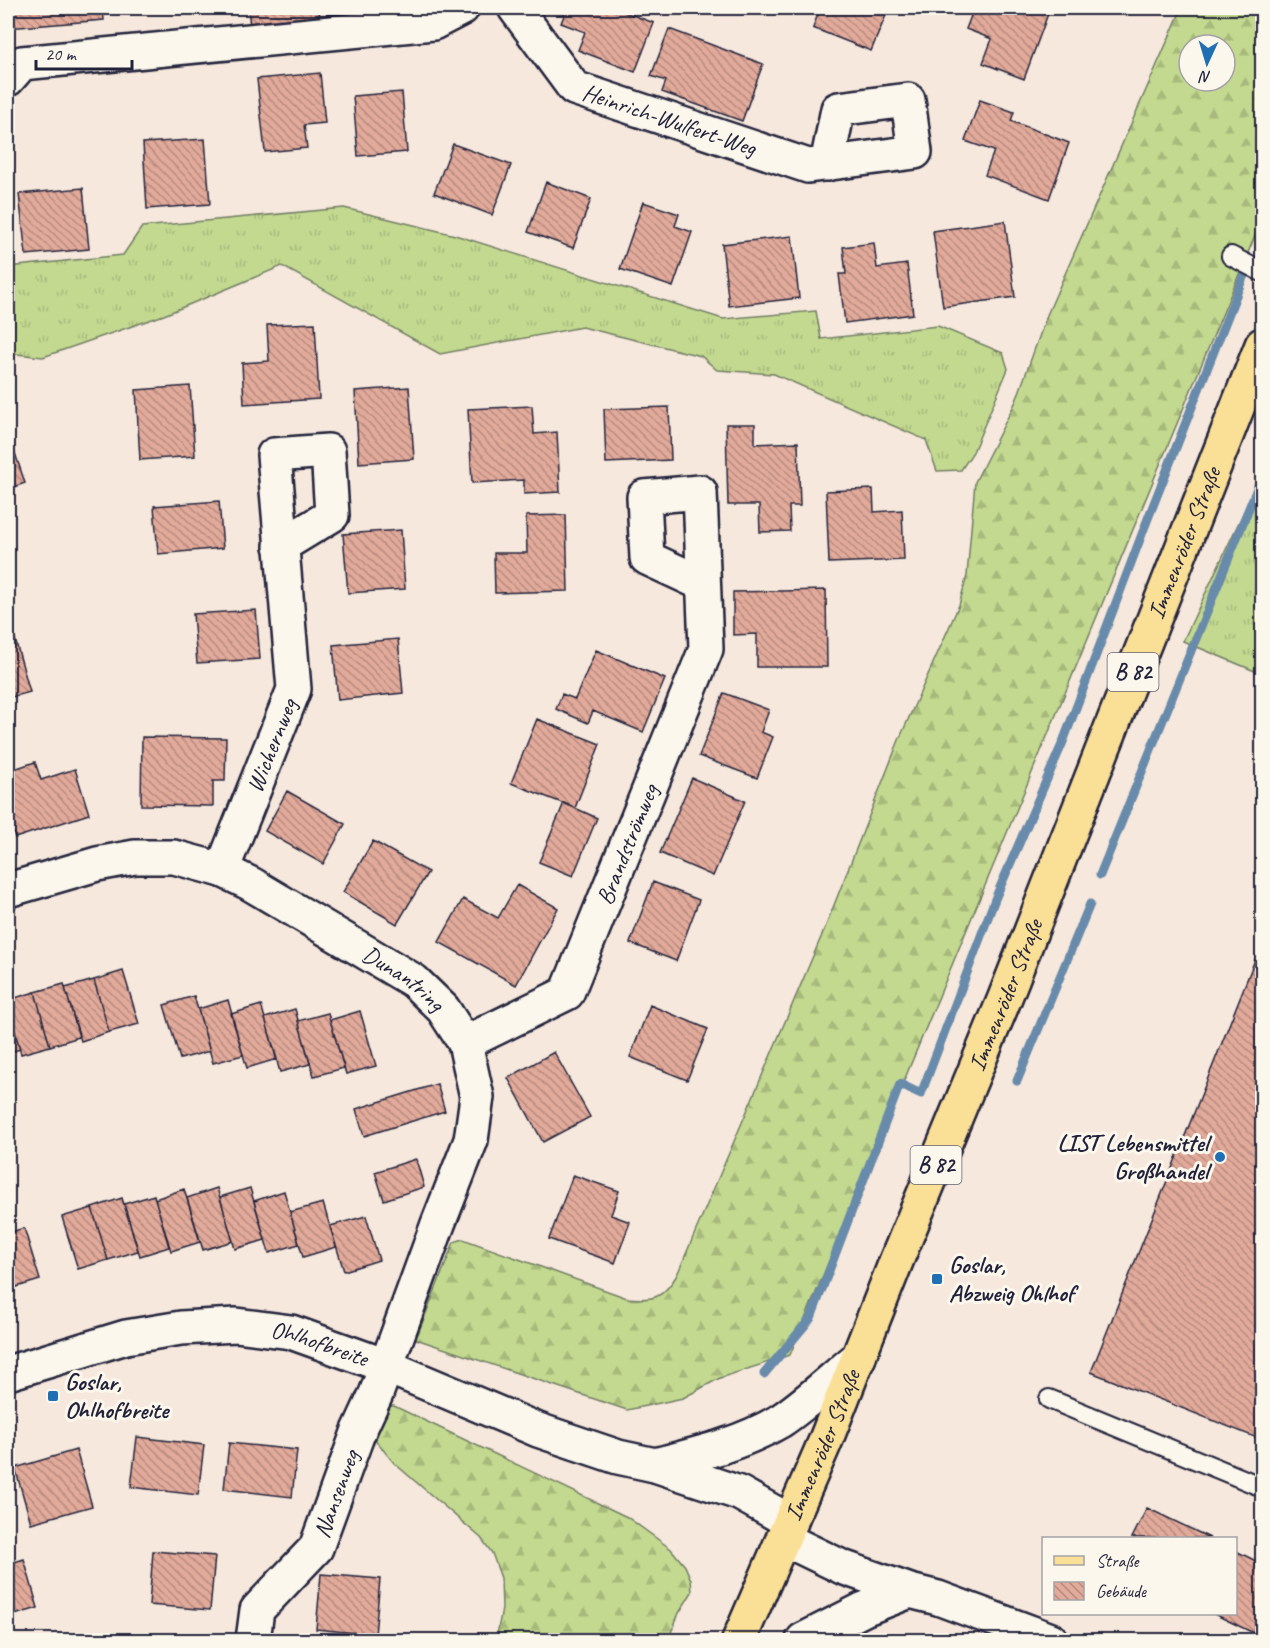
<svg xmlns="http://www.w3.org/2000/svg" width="1270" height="1648" viewBox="0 0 1270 1648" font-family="Caveat,sans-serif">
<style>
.grass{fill:url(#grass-tufts);stroke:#727e65;stroke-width:1.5}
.forest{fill:url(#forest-firs);stroke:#727e65;stroke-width:1.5;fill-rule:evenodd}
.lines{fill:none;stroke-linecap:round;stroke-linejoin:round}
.stream{stroke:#688aab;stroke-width:9}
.building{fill:url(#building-back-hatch);stroke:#22223b;stroke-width:1.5}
.service-casing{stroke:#22223b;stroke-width:22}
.minor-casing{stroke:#22223b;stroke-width:38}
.tertiary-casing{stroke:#22223b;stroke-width:38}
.primary-casing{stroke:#22223b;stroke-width:38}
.service{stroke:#fbf7ec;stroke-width:18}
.minor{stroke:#fbf7ec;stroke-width:33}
.tertiary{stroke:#fbf7ec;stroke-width:33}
.primary{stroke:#fadf96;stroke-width:33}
.poi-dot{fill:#1f6fb2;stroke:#fbf7ec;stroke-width:2}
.labels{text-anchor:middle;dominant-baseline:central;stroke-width:6;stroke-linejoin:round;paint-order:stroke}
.shield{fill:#fbf7ec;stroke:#636270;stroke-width:1.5}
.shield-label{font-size:22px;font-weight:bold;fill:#22223b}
.street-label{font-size:24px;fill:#22223b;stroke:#fbf7ec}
.poi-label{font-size:24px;font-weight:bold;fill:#22223b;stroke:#fbf7ec;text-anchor:start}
</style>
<defs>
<pattern id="grass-tufts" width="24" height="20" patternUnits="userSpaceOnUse" patternTransform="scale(1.5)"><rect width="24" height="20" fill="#c3d98f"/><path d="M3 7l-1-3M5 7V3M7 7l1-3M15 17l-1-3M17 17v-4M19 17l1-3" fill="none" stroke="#a7ba7c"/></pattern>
<pattern id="forest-firs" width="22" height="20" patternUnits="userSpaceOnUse" patternTransform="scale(1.5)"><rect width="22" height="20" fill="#c3d98f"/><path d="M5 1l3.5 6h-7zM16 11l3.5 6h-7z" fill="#a7ba7c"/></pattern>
<pattern id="building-back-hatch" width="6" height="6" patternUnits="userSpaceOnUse" patternTransform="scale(1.5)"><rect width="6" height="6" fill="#e2aa9a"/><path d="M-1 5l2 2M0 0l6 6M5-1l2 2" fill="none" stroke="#b78a7f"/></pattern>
</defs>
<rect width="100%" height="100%" fill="#f6e8dc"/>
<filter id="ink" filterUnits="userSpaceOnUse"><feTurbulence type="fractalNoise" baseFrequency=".0167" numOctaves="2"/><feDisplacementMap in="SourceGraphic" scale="12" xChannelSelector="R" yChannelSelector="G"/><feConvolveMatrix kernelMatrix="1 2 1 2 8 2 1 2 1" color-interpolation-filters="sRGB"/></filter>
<g filter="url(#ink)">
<path class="grass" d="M344,208L455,235L723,319L816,311L821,339L938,326L1003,353L1008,369L973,452L961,470L937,471L926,440L774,374L717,370L701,356L582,327L440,354L282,266L164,315L43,357L8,353V267L123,255L142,227Z
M1262,473V674L1183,641Z"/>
<path class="forest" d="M1182,8H1262V219L790,1355L720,1378L683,1398L627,1410L416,1339L454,1242L463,1239L627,1298C654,1301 663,1298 677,1275L825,928L899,740L959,605L967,576L975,482L1016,401L1047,315ZM1189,45H1225V81H1189Z
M386,1406H394L627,1517L671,1549L685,1566L691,1580L692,1592L679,1613L668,1640H496L502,1609L501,1578L492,1553L481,1538L394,1463L376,1441L377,1427Z"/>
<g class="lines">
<path class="stream" d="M1261,242L1262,240
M1100,875L1262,476
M1017,1081L1090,904
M764,1374L811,1318L900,1084L921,1094L995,899L1063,742L1147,521L1244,275"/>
</g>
<path class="building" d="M8,8H103L104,20L8,28Z
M248,8H319L320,21L250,26Z
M354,8H390L354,11Z
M567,8H614L654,23L635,72L578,50L585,32L561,23Z
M820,8H889L871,51L813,28Z
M974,8H1040L1049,11L1024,79L983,63L992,39L966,29Z
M669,29L763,64L742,121L662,92L666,81L651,76Z
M320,73L325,123L304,125L307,148L265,152L257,79Z
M402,92L407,152L358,156L353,96Z
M980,100L1014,112L1011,121L1069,143L1049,199L985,175L994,151L965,141Z
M205,139L210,204L147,209L143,143Z
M453,144L511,165L492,215L434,193Z
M546,182L591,199L573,248L528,232Z
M83,188L89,249L26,255L19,194Z
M643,202L679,214L675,226L692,232L673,287L620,269Z
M1005,221L1015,297L943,307L933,231Z
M792,236L799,298L729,306L722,244Z
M874,243L877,268L907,264L913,314L845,323L839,274H846L843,247Z
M315,323L319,399L244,404L242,363L269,361L267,325Z
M190,386L195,456L140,460L136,390Z
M409,387L414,459L359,463L355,391Z
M532,406L534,434L557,432L560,492L524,494V480L472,483L468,409Z
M669,407L671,460L606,463L604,409Z
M726,424H755V444L798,442L800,506H789L790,531L760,532L759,505H728Z
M8,432L25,483L8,489Z
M873,489L874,512L902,510L904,560L829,563L826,491Z
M219,501L223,548L158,554L154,506Z
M566,515L568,591L495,593L494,553H527L526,516Z
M401,530L405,589L348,593L343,534Z
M826,590L827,667H757V634L733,635V592Z
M256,610L260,659L197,663L193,614Z
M8,618H9L30,692L8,698Z
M398,639L403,693L338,700L333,645Z
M596,650L665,679L643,732L593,711L588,723L556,709L562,694L575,699Z
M724,693L769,710L761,732L773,737L757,778L699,756Z
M537,719L600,744L575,808L511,783Z
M142,737L226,738L225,781H213V806L141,805Z
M35,762L41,780L75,769L89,814L15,838L8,816V771Z
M692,778L745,801L713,876L660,853Z
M287,791L345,824L323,864L265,831Z
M564,803L597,818L573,876L539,862Z
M373,841L428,872L397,924L343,892Z
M653,882L699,900L676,961L630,943Z
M517,885L558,908L516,985L439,942L463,899L498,918Z
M1262,942V1440L1091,1372Z
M123,971L139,1024L109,1032L94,980Z
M94,980L109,1032L81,1041L65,988Z
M64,984L79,1037L50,1046L35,992Z
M35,992L50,1046L21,1054L8,1008V1000Z
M194,996L210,1051L180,1059L164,1005Z
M228,1000L243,1055L213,1063L198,1009Z
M261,1005L277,1059L247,1068L231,1014Z
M650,1005L708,1029L687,1080L630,1057Z
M8,1008L20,1049L8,1053Z
M295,1009L310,1064L280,1072L265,1018Z
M360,1011L376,1066L346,1074L330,1020Z
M328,1013L344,1068L314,1076L298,1021Z
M554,1052L590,1117L543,1142L508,1078Z
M437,1084L445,1111L364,1136L356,1109Z
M416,1159L424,1187L384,1200L375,1172Z
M573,1175L619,1191L611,1215L630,1222L615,1263L549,1239Z
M217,1188L233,1241L203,1250L187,1198Z
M250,1188L265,1240L235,1249L220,1197Z
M184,1189L200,1242L171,1251L155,1199Z
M284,1191L299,1244L269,1253L254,1201Z
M154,1195L169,1247L140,1256L124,1204Z
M122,1198L138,1251L108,1260L92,1208Z
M323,1203L336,1247L303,1257L290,1212Z
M92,1208L108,1260L78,1269L62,1217Z
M366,1216L379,1260L344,1271L330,1226Z
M24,1228L40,1280L10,1289L8,1282V1233Z
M137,1437L204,1445L198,1495L131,1487Z
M229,1443L297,1450L292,1497L224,1489Z
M76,1450L92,1506L31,1523L15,1468Z
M1147,1508L1210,1538H1132Z
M153,1551L215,1556L210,1610L149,1605Z
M1236,1551L1262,1564V1637L1214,1614H1236Z
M24,1559L38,1608L8,1617V1564Z
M321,1574L380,1579L375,1635L316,1629Z"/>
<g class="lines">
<defs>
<path id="service" d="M1231,256L1262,272
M1049,1399L1262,1487"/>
<g id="minor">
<path id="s1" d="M515,8L574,88L808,166L915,152L908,100L838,109L827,164"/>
<path d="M8,79L22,63L433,23L462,8"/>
<path id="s2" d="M222,870L294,689L274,455L328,451L332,515L281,546"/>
<path id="s3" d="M8,890L97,864L135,857H174L222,870L251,884L414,981L443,1009L465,1043L477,1097L471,1140L438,1224L376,1394L358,1433L316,1548L257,1610L253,1640"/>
<path id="s4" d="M465,1043L567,993L706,649L700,492L644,497L647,558L703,584"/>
<path id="s5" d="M8,1373L126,1337L181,1328L236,1325L291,1332L386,1366L538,1430L618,1457L655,1465L739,1493L791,1522"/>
<path d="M655,1465C698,1454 741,1444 780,1421C806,1404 834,1377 859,1357"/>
</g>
<path id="tertiary" d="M784,1539L842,1567L910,1591L938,1598L1051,1640
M803,1640L864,1609L910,1591"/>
<g id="primary">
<path id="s6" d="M739,1640L825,1442L897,1259L1004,1000L1262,345"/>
</g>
</defs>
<use href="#service" class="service-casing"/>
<use href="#minor" class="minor-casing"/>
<use href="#tertiary" class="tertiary-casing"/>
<use href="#primary" class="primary-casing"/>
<use href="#service" class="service"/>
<use href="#minor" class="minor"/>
<use href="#tertiary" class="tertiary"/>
<use href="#primary" class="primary"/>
</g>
</g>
<g class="poi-dot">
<circle cx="1220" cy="1157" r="6"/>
<rect x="931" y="1273" width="12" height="12" rx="3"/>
<rect x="47" y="1390" width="12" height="12" rx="3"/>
</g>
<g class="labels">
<g class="shield">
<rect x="1107.5" y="653" width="51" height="38" rx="4.5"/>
<rect x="910.5" y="1146" width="51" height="38" rx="4.5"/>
</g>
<g class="shield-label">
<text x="1133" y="672">B 82</text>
<text x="936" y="1165">B 82</text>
</g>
<g class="street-label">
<text stroke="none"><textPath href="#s1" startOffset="200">Heinrich-Wulfert-Weg</textPath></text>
<text stroke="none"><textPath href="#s6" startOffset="1184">Immenröder Straße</textPath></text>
<text stroke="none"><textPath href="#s2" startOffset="134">Wichernweg</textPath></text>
<text stroke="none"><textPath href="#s4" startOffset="274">Brandströmweg</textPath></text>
<text stroke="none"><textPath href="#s3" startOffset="432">Dunantring</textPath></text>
<text stroke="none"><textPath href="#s6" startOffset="698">Immenröder Straße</textPath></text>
<text stroke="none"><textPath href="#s5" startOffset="320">Ohlhofbreite</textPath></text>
<text stroke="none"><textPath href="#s6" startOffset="212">Immenröder Straße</textPath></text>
<text transform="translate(336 1494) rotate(-70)">Nansenweg</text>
</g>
<g class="poi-label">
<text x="1208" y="1143" text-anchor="end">LIST Lebensmittel<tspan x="1208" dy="28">Großhandel</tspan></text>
<text x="949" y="1265">Goslar,<tspan x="949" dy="28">Abzweig Ohlhof</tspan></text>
<text x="65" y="1382">Goslar,<tspan x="65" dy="28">Ohlhofbreite</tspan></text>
</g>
</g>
<rect width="1270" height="1648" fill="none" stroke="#fbf7ec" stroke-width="30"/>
<rect x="15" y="15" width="1240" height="1618" fill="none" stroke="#22223b" stroke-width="2" filter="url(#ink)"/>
<rect x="1042" y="1537" width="195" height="78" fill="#fbf7ec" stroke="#a4a2a5" stroke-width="1.5"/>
<rect x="1054" y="1556" width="30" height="9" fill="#fadf96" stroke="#a4a2a5" stroke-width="1.5"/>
<text x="1096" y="1567" font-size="18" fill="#22223b">Straße</text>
<rect x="1054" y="1582" width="30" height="18" fill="url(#building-back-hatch)" stroke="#a4a2a5" stroke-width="1.5"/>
<text x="1096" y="1597" font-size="18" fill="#22223b">Gebäude</text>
<g transform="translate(1207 63) rotate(184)"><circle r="28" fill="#fbf7ec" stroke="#a4a2a5" stroke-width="1.5"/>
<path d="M0-4.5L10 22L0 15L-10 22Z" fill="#1f6fb2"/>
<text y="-9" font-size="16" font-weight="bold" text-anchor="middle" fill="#22223b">N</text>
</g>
<path d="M36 60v9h96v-9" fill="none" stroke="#22223b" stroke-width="3"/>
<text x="45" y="60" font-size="18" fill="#22223b" stroke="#fbf7ec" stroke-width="4.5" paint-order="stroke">20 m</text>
</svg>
